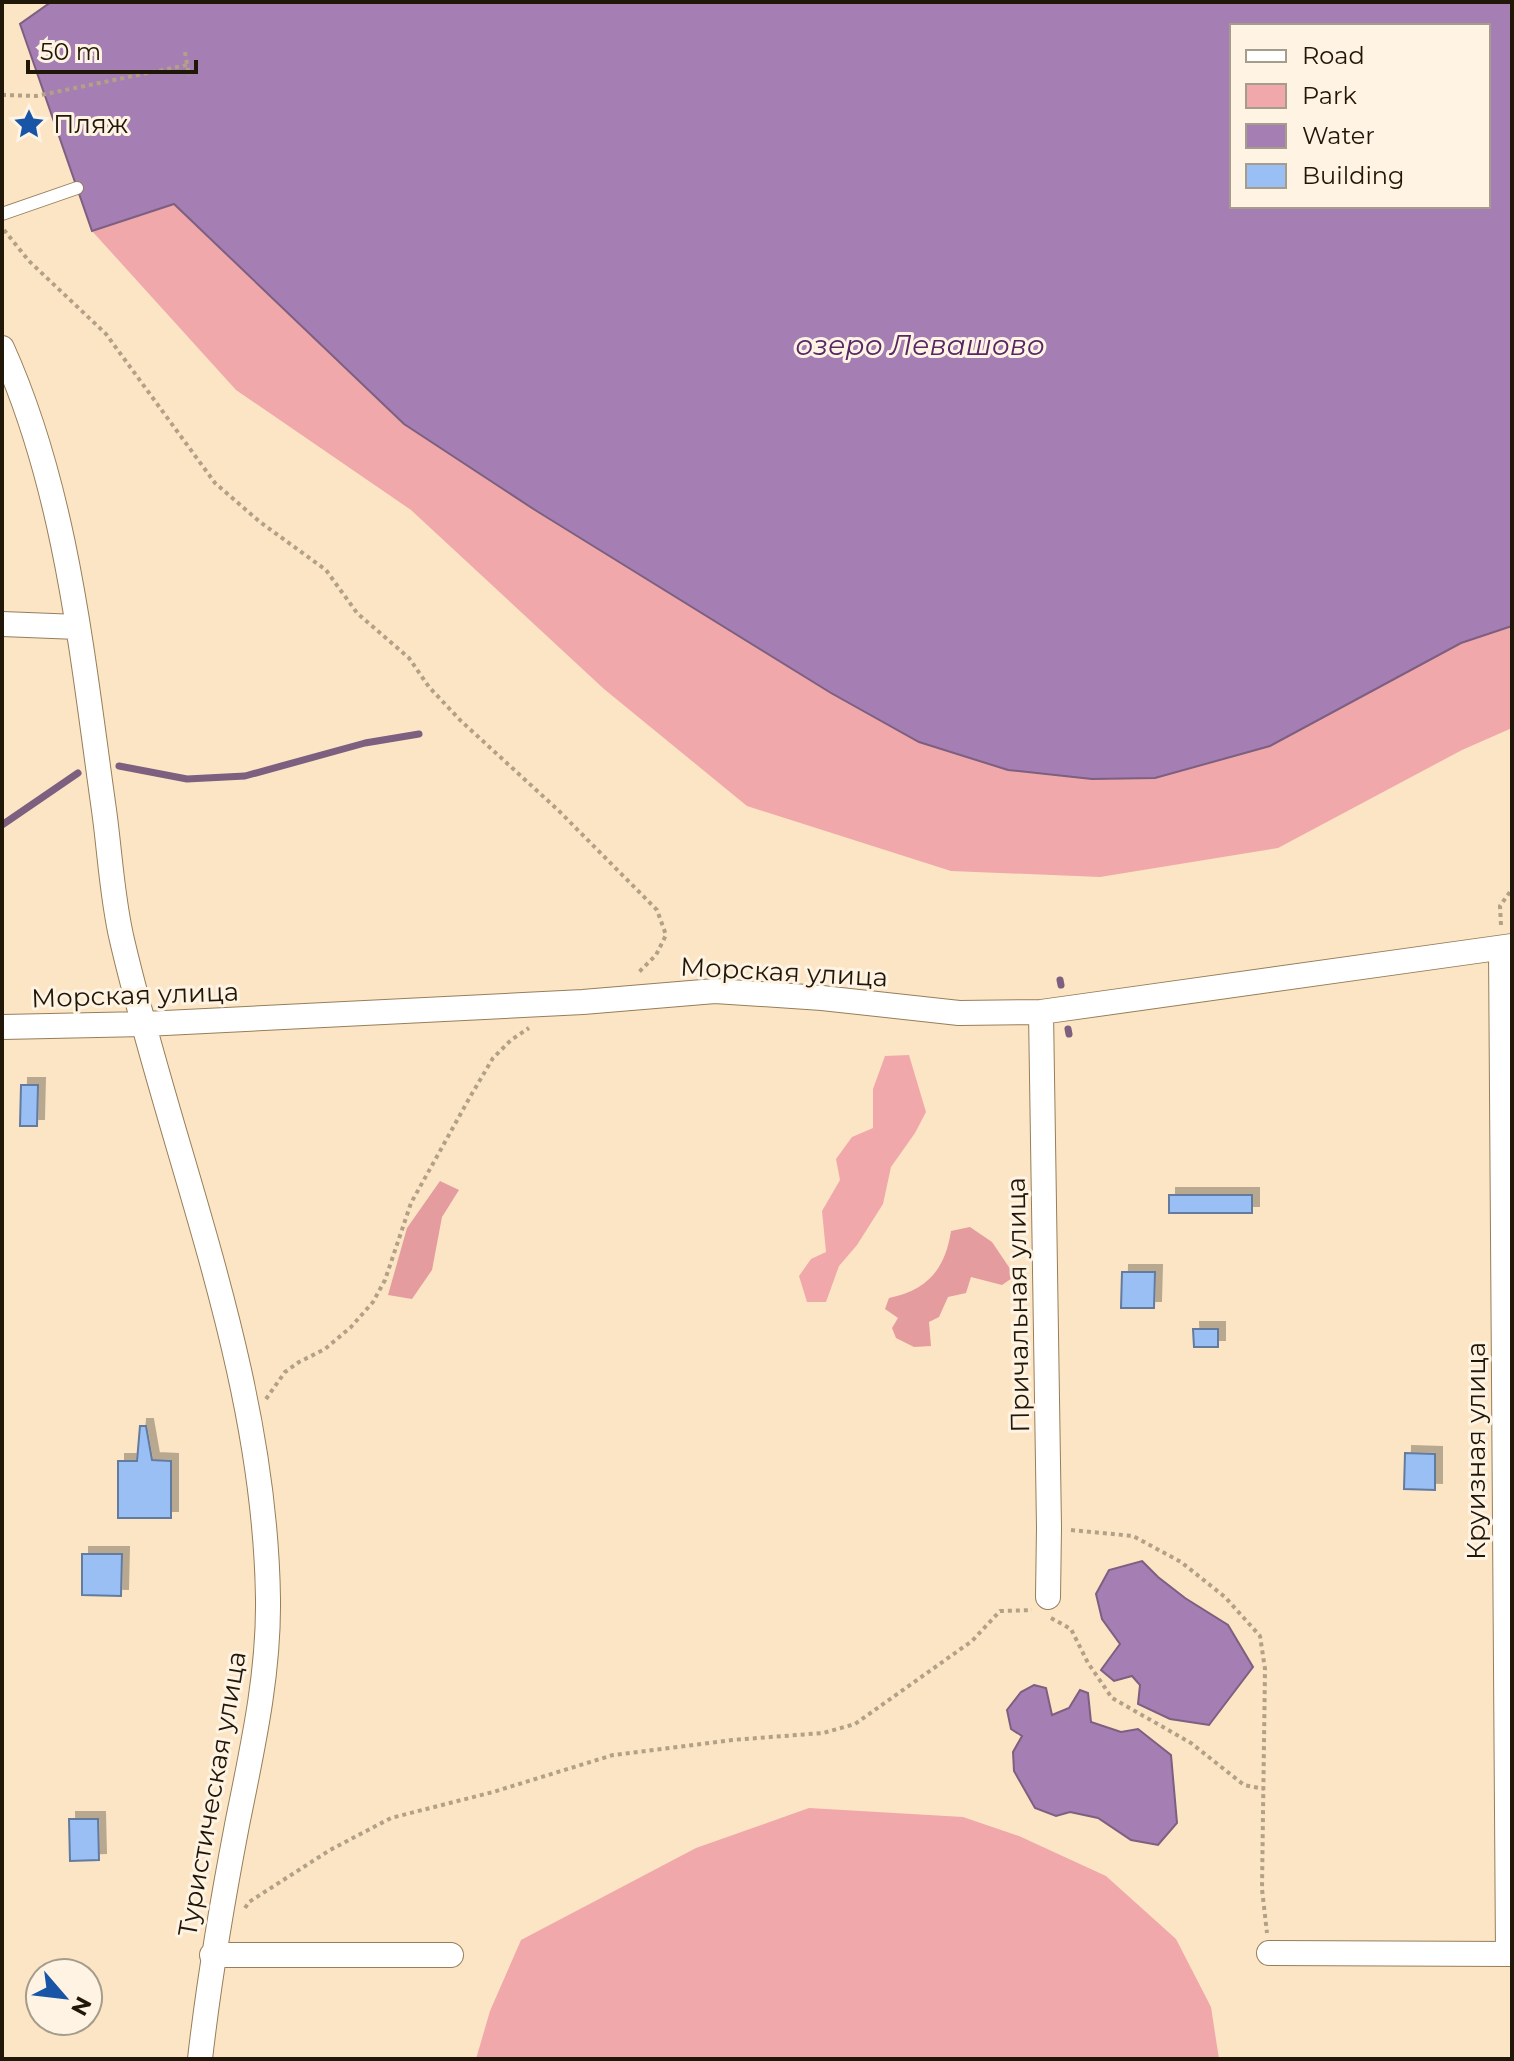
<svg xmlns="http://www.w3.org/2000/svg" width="1514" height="2061" viewBox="0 0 1514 2061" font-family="Montserrat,sans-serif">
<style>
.green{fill:#f1a8aa}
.forest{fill:#e59c9e}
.water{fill:#a57eb3;stroke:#7d5f80;stroke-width:2;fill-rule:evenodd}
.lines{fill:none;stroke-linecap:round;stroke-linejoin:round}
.stream{stroke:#7d5f80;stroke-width:7}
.building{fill:#99bff5;stroke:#637b9d;stroke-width:2;filter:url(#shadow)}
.lane-casing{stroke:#977e59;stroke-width:14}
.street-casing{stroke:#977e59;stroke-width:26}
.path{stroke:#b3a187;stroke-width:4;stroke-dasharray:4 4;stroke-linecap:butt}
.lane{stroke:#fff;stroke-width:12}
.street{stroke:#fff;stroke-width:24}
.labels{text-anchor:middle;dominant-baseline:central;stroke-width:6;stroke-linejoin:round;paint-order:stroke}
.poi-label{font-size:26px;fill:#211708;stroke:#fff4e4;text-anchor:start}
.street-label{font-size:26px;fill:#211708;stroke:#fff4e4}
.water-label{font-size:28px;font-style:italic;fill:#572667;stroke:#fff4e4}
</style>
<defs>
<filter id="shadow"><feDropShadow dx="7" dy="-7" stdDeviation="0" flood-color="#0004"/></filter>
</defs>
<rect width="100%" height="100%" fill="#fbe5c5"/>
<path class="green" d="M174,204L404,424L535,510L831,693L919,742L1008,770L1092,779L1155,778L1461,643L1512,626V728L1462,750L1278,848L1100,877L951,871L747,806L604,689L411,510L236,390L92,231Z
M909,1055L926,1112L915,1133L891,1167L883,1204L857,1245L839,1266L826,1302H807L799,1276L811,1259L826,1252L822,1211L840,1180L836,1159L852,1137L873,1128V1089L885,1056Z
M809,1808L963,1817L1019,1836L1106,1876L1176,1939L1211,2007L1219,2059H476L490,2011L521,1940L696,1848Z"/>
<path class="forest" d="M440,1181L459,1190L442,1217L432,1270L412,1299L388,1295L407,1228Z
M970,1227L992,1242L1015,1276L1002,1285L971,1277L966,1293L948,1297L939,1317L929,1322L931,1346L914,1347L896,1338L892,1328L898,1318L885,1309L889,1298C927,1290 945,1270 951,1231Z"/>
<path class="water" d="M51,2H1512V626L1461,643L1270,746L1155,778L1092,779L1008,770L919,742L831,693L535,510L404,424L174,204L92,231L20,24ZM1232,26H1488V206H1232Z
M1142,1561L1158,1577L1185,1598L1228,1625L1253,1667L1209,1725L1170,1719L1138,1704L1140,1685L1132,1676L1114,1681L1101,1670L1120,1644L1102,1619L1096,1594L1109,1570Z
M1034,1685L1046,1688L1052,1715L1069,1708L1080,1690L1088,1693L1091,1722L1121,1732L1138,1729L1171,1755L1177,1823L1158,1845L1131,1840L1098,1818L1070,1812L1056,1816L1035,1808L1014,1771L1013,1752L1022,1736L1011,1729L1007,1710L1021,1692Z"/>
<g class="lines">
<path class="stream" d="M119,766L187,779L245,776L365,743L419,734
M2,825L78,773
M1060,980L1061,985
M1068,1029L1069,1034"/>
</g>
<path class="building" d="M21,1085H38L37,1126H20Z
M1169,1195H1252V1213H1169Z
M1122,1272H1155L1154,1308H1121Z
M1193,1329H1218V1347H1194Z
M140,1426H146L152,1460L171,1461V1518H118V1461H137Z
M1405,1453L1435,1454V1490L1404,1489Z
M82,1554H122L121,1596L82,1595Z
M69,1819H98L99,1860L70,1861Z"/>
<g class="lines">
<defs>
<path id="lane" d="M2,214L77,188"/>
<path id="street" d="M2,348C67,492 82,655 104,810C110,853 112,898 122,940C173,1159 265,1371 268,1599C269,1676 252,1750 237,1825C222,1903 209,1980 200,2059
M2,624L78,627
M1501,948L1508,1954
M1041,1012L1049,1528L1048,1597
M2,1027L145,1024L583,1002L715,991L822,998L959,1013L1041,1012L1512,946
M1269,1953L1512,1954
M212,1955H451"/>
</defs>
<use href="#lane" class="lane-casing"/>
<use href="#street" class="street-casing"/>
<path class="path" d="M185,52L189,76
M2,95L36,96L187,65
M4,230L29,261L106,334L215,483L260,522L326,570L357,613L409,658L429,687L461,721L558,810L657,910L666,935L656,955L637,974
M1501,925L1500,906L1512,889
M266,1399L285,1372L299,1362L325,1349L351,1327L373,1302L385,1280L411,1203L470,1097L493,1058L511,1040L529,1028
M1071,1530L1133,1536L1181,1562L1225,1597L1260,1636L1265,1669L1262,1889L1267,1933
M1051,1618L1071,1629L1088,1663L1112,1698L1191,1743L1244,1785L1264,1789
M245,1908L249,1902L330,1850L391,1818L493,1792L613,1755L732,1740L823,1733L855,1724L972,1641L1000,1611L1032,1610"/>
<use href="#lane" class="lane"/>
<use href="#street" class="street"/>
</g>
<defs>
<symbol id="sight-bare" viewBox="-9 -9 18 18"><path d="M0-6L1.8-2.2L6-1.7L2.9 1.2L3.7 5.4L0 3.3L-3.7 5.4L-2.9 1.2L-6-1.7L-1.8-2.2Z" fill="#1855a6" stroke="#fff4e4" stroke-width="2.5" paint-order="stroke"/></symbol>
</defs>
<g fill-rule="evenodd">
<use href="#sight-bare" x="7" y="102" width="44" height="44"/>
</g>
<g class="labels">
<g class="poi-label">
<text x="53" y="124">Пляж</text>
</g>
<g class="street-label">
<text transform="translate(784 972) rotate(3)">Морская улица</text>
<text transform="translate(135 995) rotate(-2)">Морская улица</text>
<text transform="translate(1018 1305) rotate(-91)">Причальная улица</text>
<text transform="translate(1476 1451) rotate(-90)">Круизная улица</text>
<text transform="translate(212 1794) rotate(-80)">Туристическая улица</text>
</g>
<g class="water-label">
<text x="920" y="345">озеро Левашово</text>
</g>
</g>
<rect width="1514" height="2061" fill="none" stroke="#211708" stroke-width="8"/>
<rect x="1230" y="24" width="260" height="184" fill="#fff4e4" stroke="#a69c8c" stroke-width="2"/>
<rect x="1246" y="50" width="40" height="12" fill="#ffffff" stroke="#a69c8c" stroke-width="2"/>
<text x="1302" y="64" font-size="24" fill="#211708">Road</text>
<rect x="1246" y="84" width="40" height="24" fill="#f1a8aa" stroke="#a69c8c" stroke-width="2"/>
<text x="1302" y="104" font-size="24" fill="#211708">Park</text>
<rect x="1246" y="124" width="40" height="24" fill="#a57eb3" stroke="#a69c8c" stroke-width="2"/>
<text x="1302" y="144" font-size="24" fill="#211708">Water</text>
<rect x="1246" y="164" width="40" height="24" fill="#99bff5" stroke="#a69c8c" stroke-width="2"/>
<text x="1302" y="184" font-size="24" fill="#211708">Building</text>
<g transform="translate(64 1997) rotate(118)"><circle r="38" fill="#fff4e4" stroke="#a69c8c" stroke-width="2"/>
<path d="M0-6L14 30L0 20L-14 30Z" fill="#1855a6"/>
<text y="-12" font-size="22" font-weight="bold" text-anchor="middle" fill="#211708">N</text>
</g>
<path d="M28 60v12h168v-12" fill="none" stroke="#211708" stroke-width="4"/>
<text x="40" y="60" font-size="24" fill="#211708" stroke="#fff4e4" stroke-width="6" paint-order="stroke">50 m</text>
</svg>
